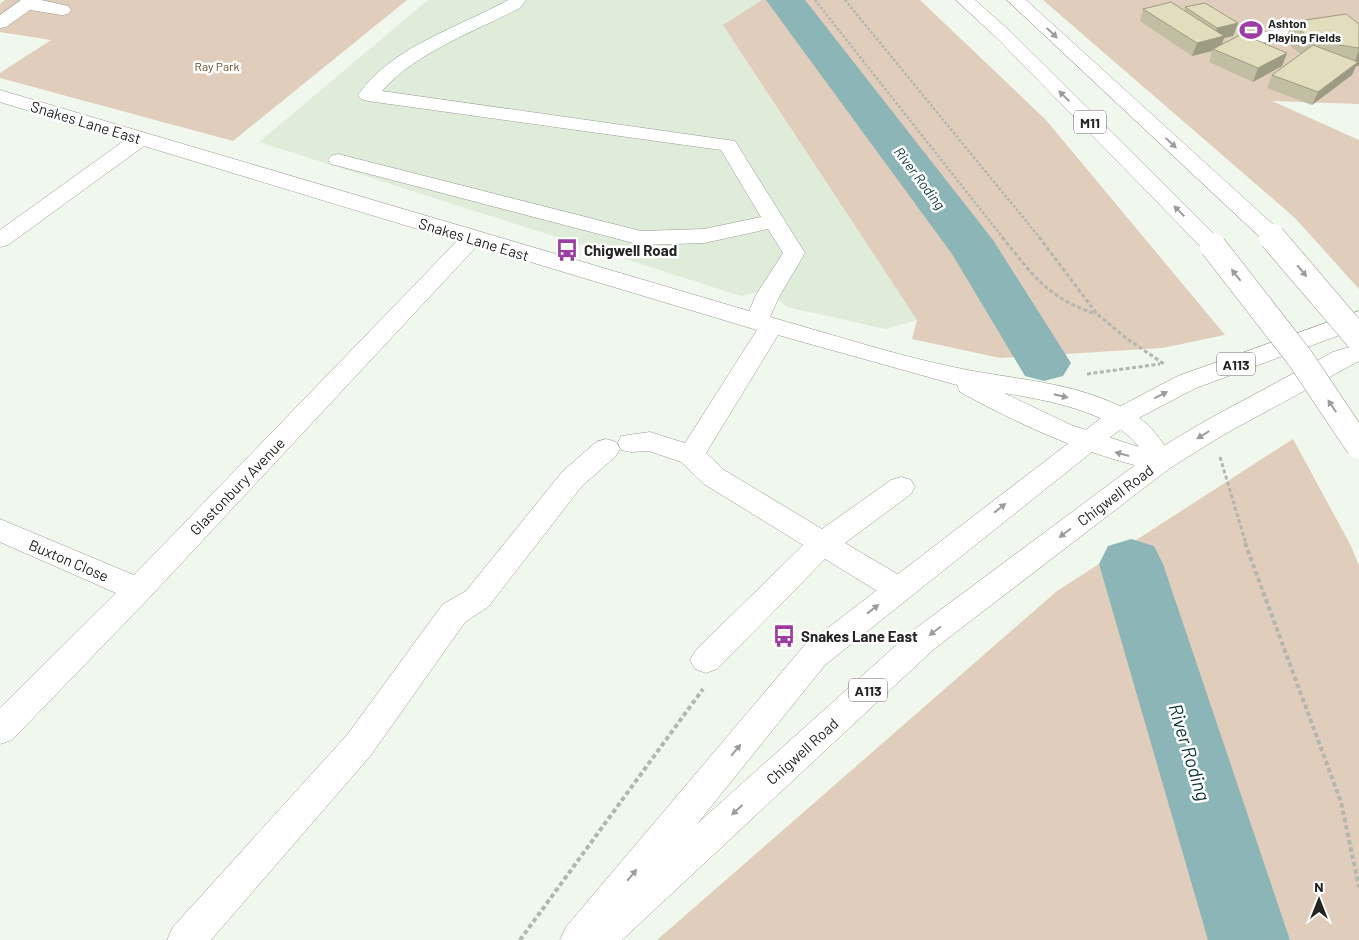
<svg xmlns="http://www.w3.org/2000/svg" width="1359" height="940" viewBox="0 0 1359 940" font-family="Barlow,sans-serif">
<style>
.built{fill:#e0ecda}
.green{fill:#e0cdbb}
.lines{fill:none;stroke-linecap:round;stroke-linejoin:round}
.river{fill:#8cb5b8;fill-rule:evenodd}
.minor-casing{stroke:#959b91;stroke-width:1}
.major-casing{stroke:#959b91;stroke-width:1}
.highway-casing{stroke:#959b91;stroke-width:1}
.path-far2{stroke:#b2b7af;stroke-width:2.5;stroke-dasharray:2.5 2;stroke-linecap:butt}
.path-far1{stroke:#b2b7af;stroke-width:3;stroke-dasharray:4 2.5;stroke-linecap:butt}
.path{stroke:#b2b7af;stroke-width:4;stroke-dasharray:4.5 3;stroke-linecap:butt}
.minor{fill:#fff;fill-rule:evenodd}
.major{fill:#fff;fill-rule:evenodd}
.highway{fill:#fff;fill-rule:evenodd}
.highway-bridge-far1-casing{stroke:#959b91;stroke-width:21;stroke-linecap:butt}
.highway-bridge-casing{stroke:#959b91;stroke-width:27;stroke-linecap:butt}
.highway-bridge-far1{stroke:#fff;stroke-width:20}
.highway-bridge{stroke:#fff;stroke-width:26}
.wall{fill:#c2bea3}
.shaded-wall{fill:#9e9b84}
.building{fill:#e2ddbd;stroke:#9e9b84}
.oneway{fill:#9c9d9b}
.labels{text-anchor:middle;dominant-baseline:central;stroke-width:5;stroke-linejoin:round;paint-order:stroke}
.far-poi-label{font-size:12px;font-weight:bold;fill:#222521;stroke:#fff;text-anchor:start}
.far-park-label{font-size:12px;fill:#6c4820;stroke:#fff}
.shield{fill:#fff;stroke:#646664;stroke-width:1}
.shield-label{font-size:14px;font-weight:bold;fill:#222521}
.far-water-label{font-size:14px;font-style:italic;fill:#0a3436;stroke:#fff}
.street-label{font-size:15px;fill:#222521;stroke:#fff}
.poi-label{font-size:15px;font-weight:bold;fill:#222521;stroke:#fff;text-anchor:start}
.near-water-label{font-size:19px;font-style:italic;fill:#0a3436;stroke:#fff}
</style>
<rect width="100%" height="100%" fill="#f0f7ec"/>
<path class="built" d="M428,0H762L724,25L917,320L886,329L787,307L777,298L758,292L741,296L259,142Z"/>
<path class="green" d="M5,0H407L233,141L0,78V73L51,40L0,32V4Z
M762,0H920L1046,120L1225,335L1162,348L1000,358L912,339L917,320L723,25Z
M1043,0H1359V104L1272,101L1359,140V289L1295,218Z
M1293,439L1351,546L1359,566V940H657L1057,591Z"/>
<g class="lines">
<path class="river" d="M766,0H805L993,240L1071,363L1063,376L1044,381L1025,376L952,254Z
M1131,539L1154,546L1163,564L1290,940H1208L1099,564L1108,546Z"/>
<defs>
<path id="minor" d="M21,0H41L68,6L71,10L68,14L62,15L30,10L6,27L0,28V15Z
M508,0H526L520,8C477,30 413,54 382,91L735,141L805,253L780,295L770,317C831,334 891,354 953,367C1012,380 1079,381 1132,413C1153,426 1162,441 1174,461L1170,468L1160,471C1088,456 1024,427 960,392L957,385L778,335L706,453L724,470L822,529L891,480L901,477L911,480L915,487L911,494L845,543L909,581L913,589L909,597L898,601L887,597L825,559L717,669L706,673L695,669L690,660L695,651L803,545L704,484L681,462L649,451L631,452L621,450L618,443L621,436L650,432L685,443L757,330L477,246L149,598L12,740L0,744V708L116,593L0,542V519L134,575L457,241L144,146L8,245L0,247V230L125,140L0,102V90L749,311L756,295L783,253L768,229L704,243L641,245L331,164L328,160L331,156L338,154L641,231L704,229L761,217L721,150L368,101L361,99L358,95C392,46 458,28 508,0ZM1004,393C1045,400 1112,411 1139,447L1071,425Z
M1303,23L1359,30V40L1303,33L1254,45L1248,44L1245,40L1248,36Z
M606,439L616,442L620,449L616,456L582,486L488,607L465,622L371,755L211,940H167L173,927L347,735L443,604L466,591L562,472L596,442Z"/>
<path id="major" d="M1359,311V328L1196,388L1127,424L825,665L697,824L912,631L1150,454L1205,421L1333,352L1359,344V361L1223,435L1170,468L934,649L622,940H560L566,927L803,647L1109,412L1178,376Z"/>
<path id="highway" d="M956,0H975L1010,31L1221,241L1224,246L1221,251L1213,253L1205,251L998,39Z
M1007,0H1026L1278,229L1281,234L1278,239L1270,241L1262,239Z"/>
</defs>
<use href="#minor" class="minor-casing"/>
<use href="#major" class="major-casing"/>
<use href="#highway" class="highway-casing"/>
<path class="path-far2" d="M815,0L1003,238
M845,0L1040,238"/>
<path class="path-far1" d="M1002,237C1033,275 1047,298 1096,314
M1039,237L1097,314L1126,338L1164,364
M1087,374L1160,364
M1220,457L1246,544"/>
<path class="path" d="M1245,543L1341,802L1359,887
M520,940L703,689"/>
<use href="#minor" class="minor"/>
<use href="#major" class="major"/>
<use href="#highway" class="highway"/>
<defs>
<path id="highway-bridge-far1" d="M1270,234L1273,238"/>
<path id="highway-bridge" d="M1272,237L1359,339
M1213,246L1300,358L1359,446"/>
</defs>
<use href="#highway-bridge-far1" class="highway-bridge-far1-casing"/>
<use href="#highway-bridge" class="highway-bridge-casing"/>
<use href="#highway-bridge-far1" class="highway-bridge-far1"/>
<use href="#highway-bridge" class="highway-bridge"/>
</g>
<path class="wall" d="M1185,7L1238,23L1233,36L1224,38L1222,45L1287,53L1282,66L1253,82L1209,62L1212,51L1192,56L1140,21L1143,9L1184,11Z
M1292,22L1359,24V66H1356L1352,75L1312,105L1267,88L1272,75L1302,53H1299L1285,41Z"/>
<path class="shaded-wall" d="M1238,23L1233,36L1224,38L1220,49H1213L1212,51L1192,56L1197,43L1214,39L1217,28Z
M1359,50V66H1356L1352,75L1312,105L1318,92L1353,66Z
M1287,53L1282,66L1253,82L1258,68Z"/>
<path class="building" d="M1171,2L1224,36L1197,43L1143,9Z
M1205,3L1238,23L1217,28L1185,7Z
M1346,14L1359,24V48L1339,45L1313,34L1306,35L1292,22Z
M1242,34L1287,53L1258,68L1213,49Z
M1313,45L1358,62L1318,92L1272,75Z"/>
<defs><path id="oneway-solid" d="M-6-.8H1V-3.2L6.5 0L1 3.2V.8H-6Z" transform="scale(1.25)"/></defs>
<g class="oneway">
<use href="#oneway-solid" transform="translate(1052 33) rotate(43)"/>
<use href="#oneway-solid" transform="translate(1064 96) rotate(-135)"/>
<use href="#oneway-solid" transform="translate(1171 143) rotate(43)"/>
<use href="#oneway-solid" transform="translate(1179 211) rotate(-135)"/>
<use href="#oneway-solid" transform="translate(1302 271) rotate(50)"/>
<use href="#oneway-solid" transform="translate(1236 275) rotate(-128)"/>
<use href="#oneway-solid" transform="translate(1161 395) rotate(-27)"/>
<use href="#oneway-solid" transform="translate(1061 396) rotate(13)"/>
<use href="#oneway-solid" transform="translate(1332 406) rotate(-124)"/>
<use href="#oneway-solid" transform="translate(1203 435) rotate(148)"/>
<use href="#oneway-solid" transform="translate(1122 454) rotate(-165)"/>
<use href="#oneway-solid" transform="translate(1000 508) rotate(-38)"/>
<use href="#oneway-solid" transform="translate(1065 533) rotate(143)"/>
<use href="#oneway-solid" transform="translate(873 609) rotate(-38)"/>
<use href="#oneway-solid" transform="translate(935 631) rotate(143)"/>
<use href="#oneway-solid" transform="translate(736 750) rotate(-50)"/>
<use href="#oneway-solid" transform="translate(737 810) rotate(138)"/>
<use href="#oneway-solid" transform="translate(632 875) rotate(-50)"/>
</g>
<defs>
<symbol id="stadium-bare" viewBox="-9 -9 18 18"><path d="M0-5a6.5 5 0 1 0 0 10a6.5 5 0 1 0 0-10ZM-3.5-1.8h7v3.6h-7Z" fill="#9d3ca3" stroke="#fff" stroke-width="2.5" paint-order="stroke"/></symbol>
<symbol id="bus-bare" viewBox="-9 -9 18 18"><path d="M-5-6H5V4H4V6H2V4H-2V6H-4V4H-5ZM-3.5-4V0h7V-4ZM-3.5 1.2v1.5H-2V1.2ZM2 1.2v1.5H3.5V1.2Z" fill="#9d3ca3" stroke="#fff" stroke-width="2.5" paint-order="stroke"/></symbol>
</defs>
<g fill-rule="evenodd">
<use href="#stadium-bare" x="1235" y="14" width="32" height="32"/>
<use href="#bus-bare" x="551" y="234" width="32" height="32"/>
<use href="#bus-bare" x="768" y="620" width="32" height="32"/>
</g>
<g class="labels">
<g class="far-poi-label">
<text x="1268" y="23">Ashton<tspan x="1268" dy="14">Playing Fields</tspan></text>
</g>
<g class="far-park-label">
<text x="217" y="66">Ray Park</text>
</g>
<g class="shield">
<rect x="1074" y="110.5" width="32" height="23" rx="4"/>
<rect x="1217" y="352.5" width="38" height="23" rx="4"/>
<rect x="849" y="678.5" width="38" height="23" rx="4"/>
</g>
<g class="shield-label">
<text x="1090" y="122">M11</text>
<text x="1236" y="364">A113</text>
<text x="868" y="690">A113</text>
</g>
<g class="far-water-label">
<text transform="translate(920 178) rotate(53)">River Roding</text>
</g>
<g class="street-label">
<text transform="translate(86 122) rotate(17)">Snakes Lane East</text>
<text transform="translate(474 239) rotate(17)">Snakes Lane East</text>
<text transform="translate(237 486) rotate(-46)">Glastonbury Avenue</text>
<text transform="translate(1115 495) rotate(-37)">Chigwell Road</text>
<text transform="translate(69 560) rotate(23)">Buxton Close</text>
<text transform="translate(802 751) rotate(-42)">Chigwell Road</text>
</g>
<g class="poi-label">
<text x="584" y="250">Chigwell Road</text>
<text x="801" y="636">Snakes Lane East</text>
</g>
<g class="near-water-label">
<text transform="translate(1190 752) rotate(73)">River Roding</text>
</g>
</g>
<g transform="translate(1319 900)" stroke="#ffffff" stroke-width="4" paint-order="stroke">
<path d="M0-4L9 19L0 12L-9 19Z" fill="#222521"/>
<text y="-8" font-size="14" font-weight="bold" text-anchor="middle" fill="#222521">N</text>
</g>
</svg>
